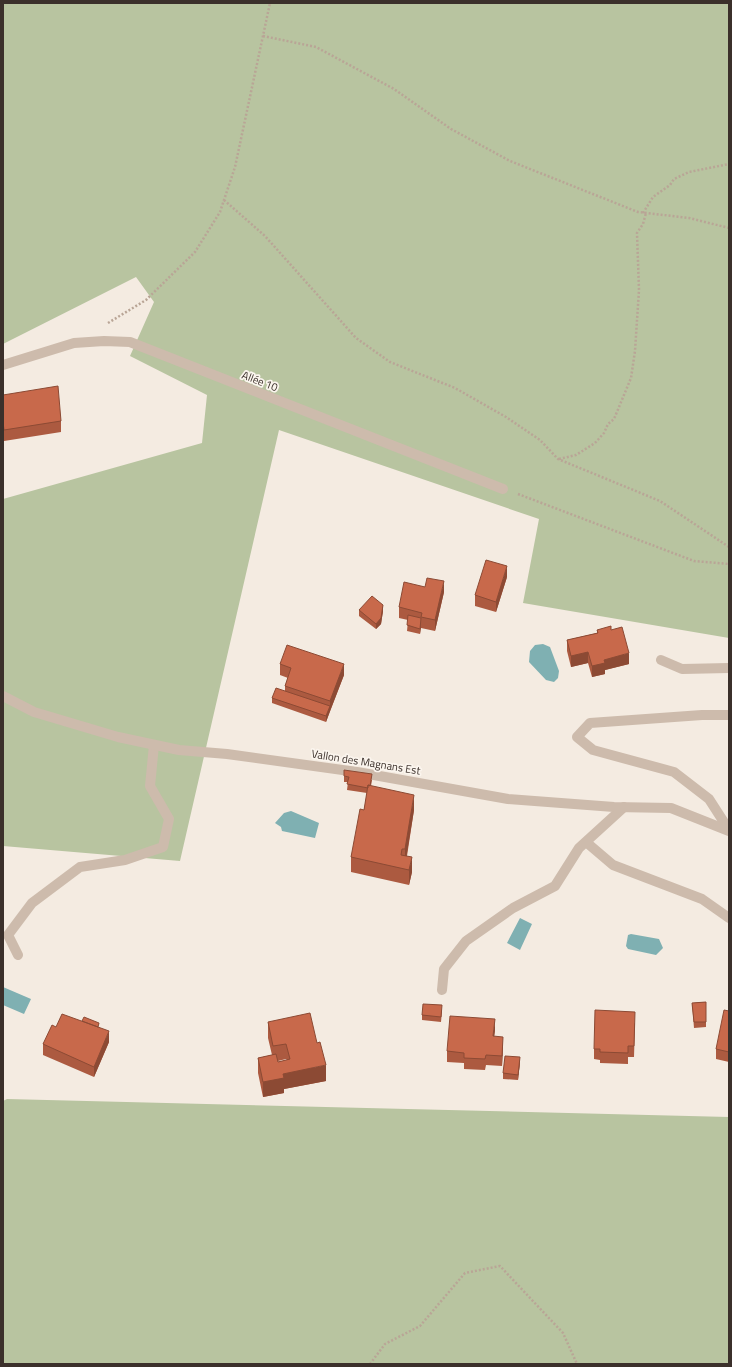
<svg xmlns="http://www.w3.org/2000/svg" width="732" height="1367" viewBox="0 0 732 1367" font-family="'Titillium Web',sans-serif">
<style>
.green{fill:#b8c4a0}
.water{fill:#7fb0b2}
.lines{fill:none;stroke-linecap:round;stroke-linejoin:round}
.path{stroke:#b9a596;stroke-width:2.5;stroke-dasharray:2 2;stroke-linecap:butt}
.service{stroke:#cdbbac;stroke-width:10}
.minor{stroke:#cdbbac;stroke-width:10}
.wall{fill:#ac5a40;fill-rule:evenodd}
.shaded-wall{fill:#8c4a34}
.building{fill:#c8694b;stroke:#8c4a34}
.labels{text-anchor:middle;dominant-baseline:central;stroke-width:3.5;stroke-linejoin:round;paint-order:stroke}
.street-label{font-size:11px;fill:#3b302b;stroke:#fbf5ee}
</style>
<rect width="100%" height="100%" fill="#f4ebe1"/>
<path class="green" d="M3,3H729V638L523,603L539,519L279,430L180,861L3,846V499L202,443L207,395L130,356L154,302L136,277L3,344Z
M7,1099L729,1117V1364H3V1101Z"/>
<path class="water" d="M543,644L550,647L559,671L558,678L554,682L546,680L529,662L530,651L535,645Z
M291,811L319,823L315,838L282,831L281,827L275,823L284,813Z
M520,918L532,924L520,950L507,943Z
M631,934L659,939L663,948L656,955L628,949L626,946L628,935Z
M3,987L31,999L24,1014L3,1005Z"/>
<g class="lines">
<path class="path" d="M263,36L316,47L394,89L451,129L510,161L638,212L689,218L729,228
M224,200L265,236L356,338L390,362L455,388L506,417L540,440L558,459L660,501L729,547
M643,213L653,197L670,185L674,179L689,172L729,164
M108,323L146,300L195,252L220,212L235,167L270,3
M559,459L576,455L595,443L604,433L608,424L614,419L631,378L635,351L639,290L637,233L643,224L646,213
M518,494L694,561L729,564
M370,1364L385,1344L420,1326L465,1273L500,1266L563,1333L577,1364"/>
<path class="service" d="M661,660L682,669L729,668
M729,715H702L590,723L577,737L593,750L674,772L709,799L729,830
M586,842L613,865L702,899L729,918
M18,955L8,935L32,903L80,867L125,860L163,847L169,819L150,786L154,745
M442,990L444,969L466,941L513,908L555,886L579,848L624,807"/>
<path class="minor" d="M3,365L74,343L104,341L130,342L503,489
M3,696L34,712L118,737L179,750L227,754L357,772L508,799L614,807L671,808L729,831"/>
</g>
<path class="wall" d="M3,395L61,421V432L4,441L3,433Z
M507,577L496,612L475,606V595Z
M444,592L435,631L421,628V627L420,634L407,631L408,620L399,618V607Z
M359,610L383,611L381,624L376,629L359,616Z
M597,630H611L629,664L605,670V674L592,677L588,663L571,667L567,651V640L597,633Z
M280,664L344,675L326,722L272,703V698L285,691V686L288,678L280,675Z
M344,776L372,780L371,786L414,810L407,856L412,872L409,885L351,872V857L364,810L367,793L347,790L348,782H344Z
M706,1002V1027L694,1028L692,1003Z
M442,1011L441,1022L422,1020V1015Z
M729,1011V1062L716,1059V1049Z
M268,1022L326,1081L284,1089V1093L263,1097L258,1073V1058L272,1055L268,1038ZM286,1059L287,1060L278,1062V1061Z
M635,1023L634,1057H628V1064L600,1063V1060L594,1059V1049Z
M56,1027H99L109,1042L94,1077L43,1055V1044Z
M495,1030L494,1036L503,1047L502,1066L486,1065L485,1070L464,1069V1063L447,1062V1051Z
M520,1062L518,1080L503,1079V1073Z"/>
<path class="shaded-wall" d="M507,566V577L496,612V602Z
M444,581V592L435,631V620Z
M383,605V611L381,624L376,629V624Z
M421,622V627L420,634V629Z
M588,652V663L571,667V656Z
M629,653V664L605,670V674L592,677V666L604,660Z
M344,664V675L330,711V701Z
M330,706V711L326,722V716Z
M414,795V810L405,865V849Z
M412,857V872L409,885V870Z
M495,1019V1030L493,1047V1036Z
M109,1031V1042L94,1077V1067Z
M503,1037V1047L502,1066V1056Z
M520,1057V1062L518,1080V1075Z
M326,1065V1081L284,1089V1093L263,1097V1082L283,1074Z"/>
<path class="building" d="M58,386L61,421L4,430L3,422V395Z
M486,560L507,566L496,602L475,595Z
M427,578L444,581L435,620L421,617L422,613L399,607L404,582L425,587Z
M372,596L383,605L381,618L376,624L359,610Z
M408,615L421,618L420,629L407,625Z
M611,626V630L622,627L629,653L604,660L605,663L592,666L588,652L571,656L567,640L598,633L597,630Z
M287,645L344,664L330,701L285,686L291,668L280,664Z
M276,688L330,706L326,716L272,698Z
M344,770L372,774L370,786L368,785V788L347,784L349,777L344,776Z
M368,785L414,795L405,849H402L401,855L412,857L409,870L351,857L360,809L364,810Z
M706,1002V1022H694L692,1003Z
M423,1004L442,1005L441,1017L422,1015Z
M595,1010L635,1012L634,1046H628V1053L600,1052V1049H594Z
M724,1010L729,1011V1052L716,1049Z
M310,1013L317,1043L320,1042L326,1065L283,1074L284,1078L263,1082L258,1058L276,1054L278,1062L290,1059L286,1044L273,1046L268,1022Z
M62,1014L109,1031L94,1067L43,1044L52,1025L56,1027Z
M450,1016L495,1019L493,1036L503,1037L502,1056L486,1055L485,1059L464,1058V1053L447,1051Z
M84,1017L99,1023L98,1027L82,1021Z
M505,1056L520,1057L518,1075L503,1073Z"/>
<g class="labels">
<g class="street-label">
<text transform="translate(260 381) rotate(21)">Allée 10</text>
<text transform="translate(366 762) rotate(9)">Vallon des Magnans Est</text>
</g>
</g>
<rect width="732" height="1367" fill="none" stroke="#3b302b" stroke-width="8"/>
</svg>
